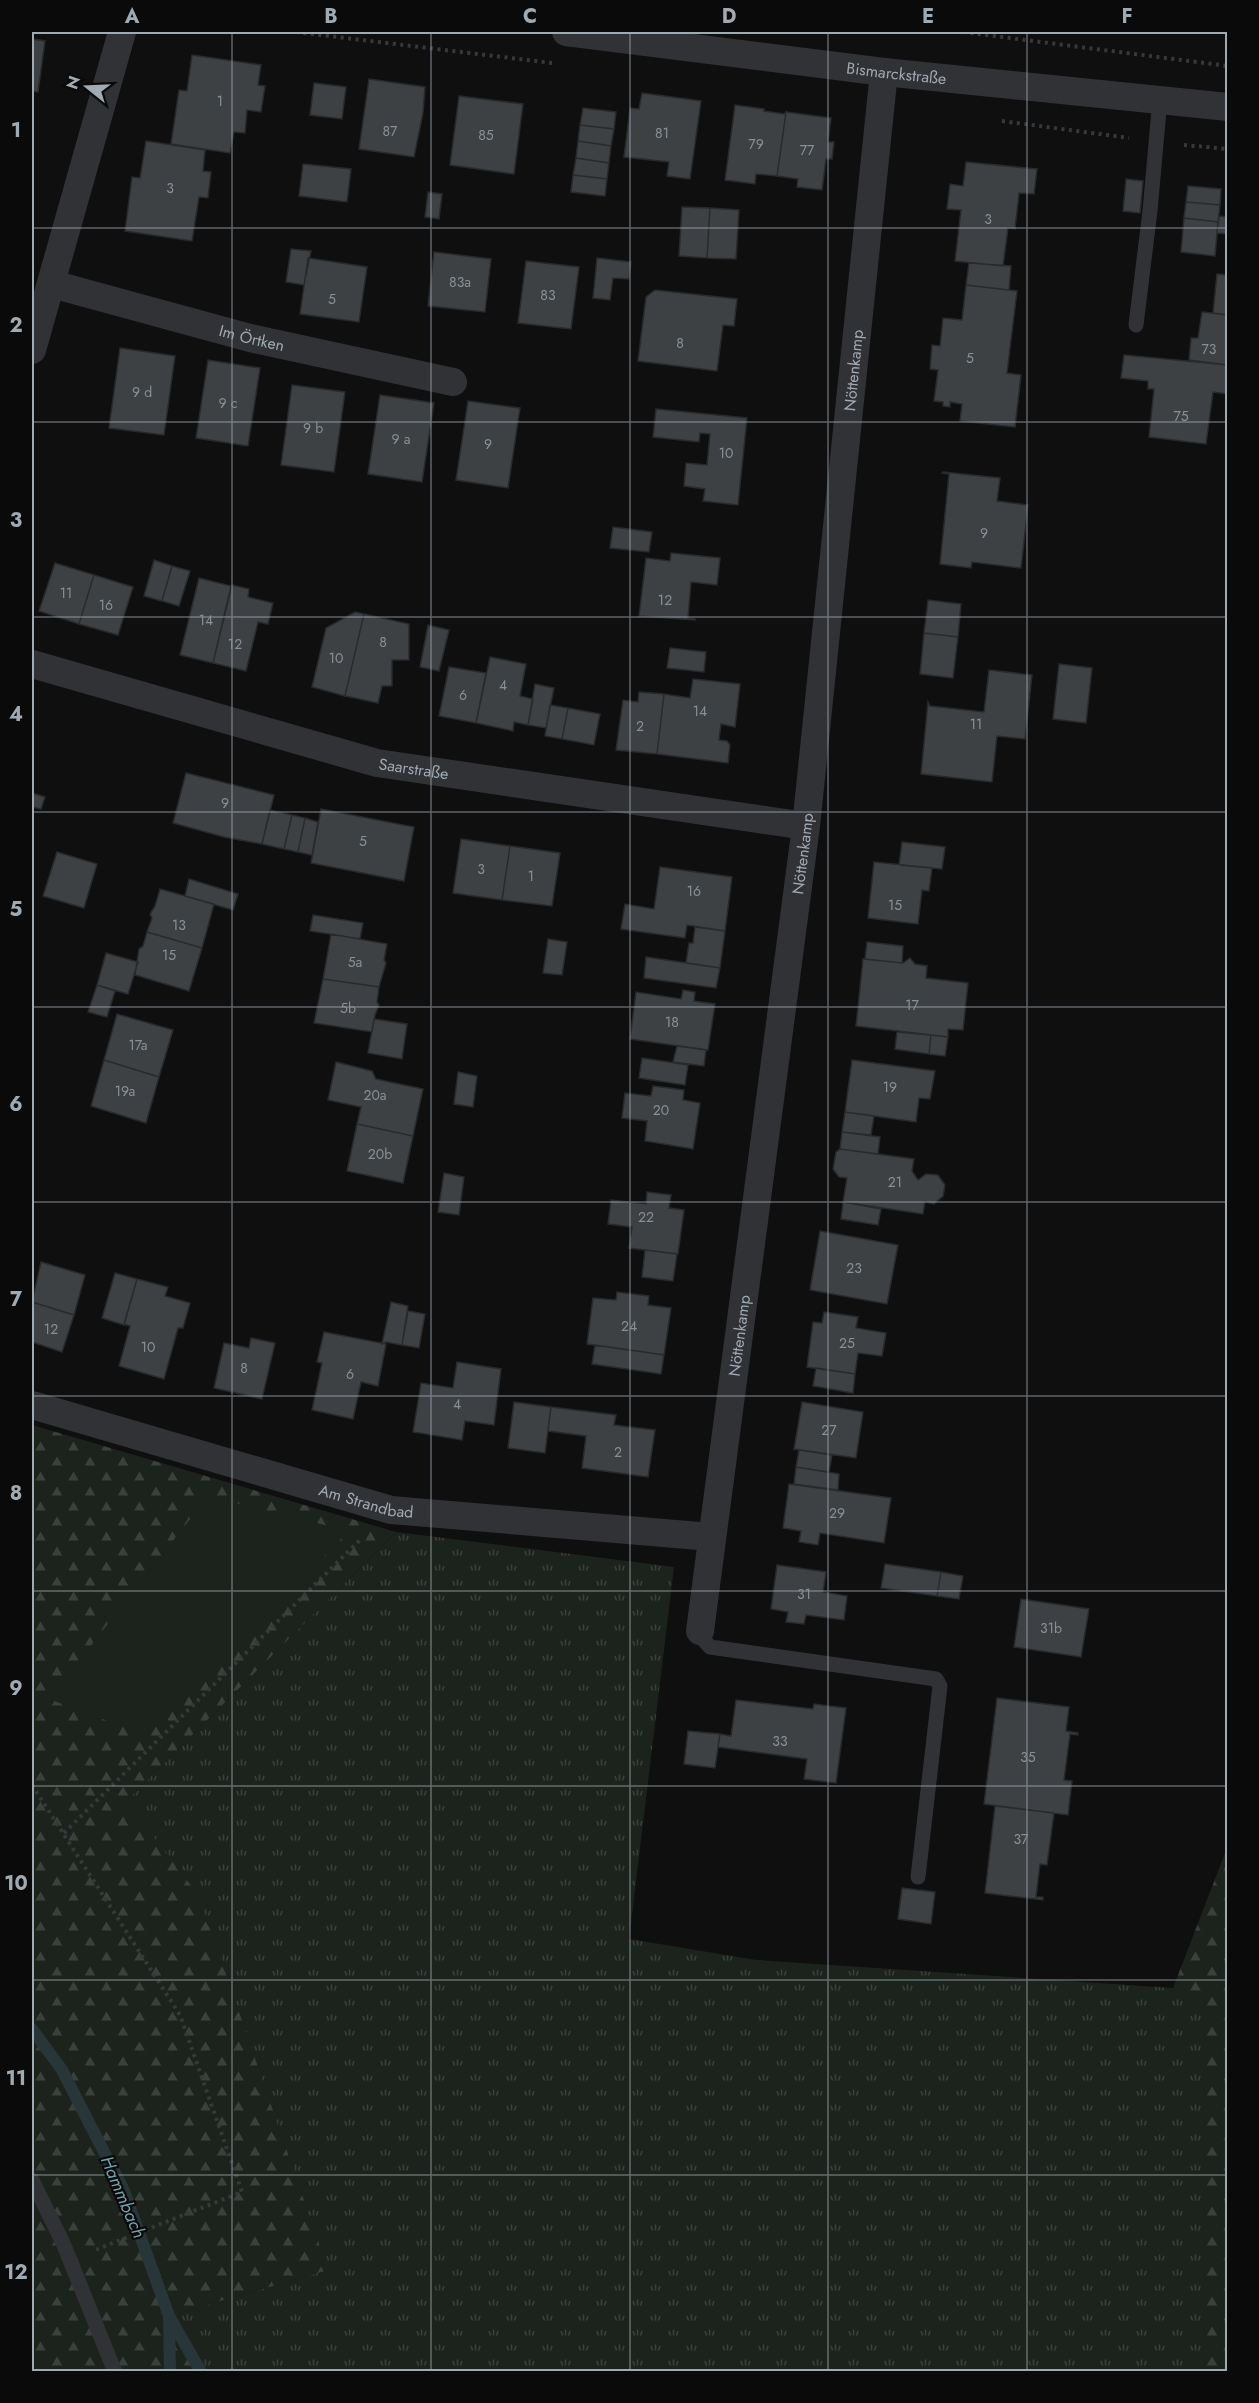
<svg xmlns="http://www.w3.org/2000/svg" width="1259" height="2403" viewBox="0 0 1259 2403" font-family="Jost,sans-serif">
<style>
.grass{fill:url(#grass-tufts)}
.forest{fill:url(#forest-firs)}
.park{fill:#1c231c}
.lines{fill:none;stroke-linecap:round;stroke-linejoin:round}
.stream{stroke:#293639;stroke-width:12}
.building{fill:#3e4144;stroke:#292a2c;stroke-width:1.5}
.path{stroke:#36393c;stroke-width:4;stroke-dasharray:3 4.5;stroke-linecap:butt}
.lane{stroke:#303235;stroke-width:15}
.street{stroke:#303235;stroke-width:28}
.grid{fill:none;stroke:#a0aab2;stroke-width:1.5;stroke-opacity:0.55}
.labels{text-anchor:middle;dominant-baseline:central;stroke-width:4.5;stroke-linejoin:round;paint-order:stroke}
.number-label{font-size:14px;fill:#889096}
.street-label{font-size:16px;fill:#a0aab2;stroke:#0a0a0b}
.water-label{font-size:18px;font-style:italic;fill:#76a2ae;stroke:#0a0a0b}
.neatline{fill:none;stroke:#a0aab2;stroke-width:2}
.grid-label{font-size:20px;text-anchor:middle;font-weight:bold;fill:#a0aab2}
</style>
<defs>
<pattern id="grass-tufts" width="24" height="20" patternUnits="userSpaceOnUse" patternTransform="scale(1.5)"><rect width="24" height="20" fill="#1c231c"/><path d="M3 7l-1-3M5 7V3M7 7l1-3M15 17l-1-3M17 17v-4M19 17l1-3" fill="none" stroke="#3a403b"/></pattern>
<pattern id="forest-firs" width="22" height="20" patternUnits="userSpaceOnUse" patternTransform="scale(1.5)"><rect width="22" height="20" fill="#1c231c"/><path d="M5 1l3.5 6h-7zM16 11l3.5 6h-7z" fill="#3a403b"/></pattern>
</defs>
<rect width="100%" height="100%" fill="#0f0f10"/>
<path class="grass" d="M396,1532L674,1567L629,1939L756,1960L1173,1988L1207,2018V2371H201L169,2316L327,2270L126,1801Z"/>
<path class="forest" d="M32,1425L396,1532L126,1801L199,1896L328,2270L169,2316L201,2371H34L32,2327Z
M1227,1848L1228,2371L1207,2372V2019L1173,1988Z"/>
<path class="park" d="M208,1496L349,1531L145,1735L49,1699Z"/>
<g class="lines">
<path class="stream" d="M32,2029L62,2070L124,2191L169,2316L201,2372
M169,2317L170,2372"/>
</g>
<path class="building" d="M32,39L45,41L38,92L32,91Z
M192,55L261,65L258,85L265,86L261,112L247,110L245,133L234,132L230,153L171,144L179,90L187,91Z
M369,79L425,87L423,113L414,157L359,149Z
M314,83L346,87L342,119L310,115Z
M642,93L701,101L690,179L667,176L669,162L624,157L630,108L639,109Z
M459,96L523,104L514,174L450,165Z
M735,105L764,109V111L784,114L786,112L777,176L756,174L755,184L725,180Z
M583,108L616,112L614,129L580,125Z
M786,112L831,118L828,142H834L832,159H826L822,190L797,187L798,179L777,176Z
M580,125L614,129L611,146L578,141Z
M146,141L205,150L203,171L211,172L208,198L199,197L192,241L125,231L132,177L140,178Z
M578,141L611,146L609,163L576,158Z
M576,158L609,163L607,179L573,175Z
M966,162L1037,169L1034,194L1019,193L1015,229L1008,228L1003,266L955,261L961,210L947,209L950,184L963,186Z
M303,164L351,169L347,202L299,196Z
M573,175L607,179L605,196L571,192Z
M1126,179L1143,181L1140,213L1123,211Z
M1188,186L1221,189L1220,205L1186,202Z
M428,192L442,194L439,219L425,217Z
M1186,202L1220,205L1218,222L1184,218Z
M682,207L710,208L707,258L679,256Z
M710,208L739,210L736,259L707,258Z
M1219,216L1228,217V234L1217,233Z
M1184,218L1218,222L1215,256L1181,252Z
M291,249L311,251L304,285L286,282Z
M434,252L491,259L485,312L428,306Z
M308,258L367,267L359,322L300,314Z
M597,258L631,262L629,279L613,278L610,300L593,298Z
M526,261L579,267L571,329L518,323Z
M969,263L1011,266L1009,290L966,285Z
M1217,274L1228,275V315L1213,313Z
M966,285L1017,291L1007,373L1021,375L1015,427L960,421L962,404L950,402V407L943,406V402L934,401L938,370L930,369L932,345L940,346L943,318L962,320Z
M655,290L737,299L734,326L723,325L717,371L638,361L646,297Z
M1202,312L1228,315V365L1189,360L1191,338H1198Z
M120,348L175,356L164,435L109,428Z
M1124,355L1228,365V394L1213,392L1206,444L1149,437L1154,389H1148V381L1121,378Z
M208,360L260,368L248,446L196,438Z
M292,385L345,392L334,472L281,465Z
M380,395L434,403L422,482L368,474Z
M468,401L520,408L508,488L456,480Z
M656,409L747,418L738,505L703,501L705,489L684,486L686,463L707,465L710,434L700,433L699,442L653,437Z
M943,472L1000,478L997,501L1028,505L1021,568L972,562L971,568L940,564L949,474L942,473Z
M613,527L652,532L649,552L610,548Z
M671,553L720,558L717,585L691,582L688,618L695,619V620L639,616L646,558L670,561Z
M154,560L172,566L162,601L144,596Z
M55,563L94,575L79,624L39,611Z
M172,566L190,571L179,606L162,601Z
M94,575L133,587L118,635L79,624Z
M199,578L231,586L213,663L180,655Z
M232,585L249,589L248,597L273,603L268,624L258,622L246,671L213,663Z
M928,600L961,604L958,637L924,633Z
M355,612L364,614L345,696L312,687L326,628Z
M364,614L409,624V660H392V686H382L378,703L345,696Z
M428,625L449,630L439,671L420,667Z
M924,633L958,637L953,678L920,674Z
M670,648L706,652L704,672L667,668Z
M490,657L526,664L520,696L533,699L528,725L514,722L513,731L476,723Z
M1059,664L1092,668L1086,723L1053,719Z
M449,667L486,673L476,723L439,716Z
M989,670L1032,675L1025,739L997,736L992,782L921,774L928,702L930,706L984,712Z
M693,679L740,684L735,727L721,724L719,740L727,741L730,745L728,763L657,754L664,694L690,698Z
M535,684L554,688L546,728L528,725Z
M639,692L664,694L657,754L616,750L623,700L638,702Z
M550,705L568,708L562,739L545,736Z
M568,708L600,714L594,745L562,739Z
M186,773L274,795L262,844L224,837L173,823Z
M32,793L45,797L41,809L32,807Z
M321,809L414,827L404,881L311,863Z
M270,810L292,815L284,849L262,844Z
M292,815L305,818L298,852L284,849Z
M305,818L318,822L312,855L298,852Z
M461,839L510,846L502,900L453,893Z
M902,842L945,847L942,869L899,865Z
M510,846L560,853L552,906L502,900Z
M57,852L97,864L84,908L43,896Z
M874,862L932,868L929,891L922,890L918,924L868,918Z
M660,867L732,877L725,931L687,925L685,938L621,929L625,904L654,909Z
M189,879L238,894L233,910L185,896Z
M160,889L214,904L202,948L147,932L152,918L150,914L155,906Z
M313,915L363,923L360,939L310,931Z
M695,927L725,931L720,968L686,963L689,943H693Z
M147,932L202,948L189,991L135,975L139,949L143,946Z
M331,934L387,944L384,960L386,963L379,987L323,979Z
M548,939L567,942L562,975L543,973Z
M867,942L903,946L902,963L865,959Z
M106,953L138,962L128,994L97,985Z
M646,957L720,968L716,988L644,978Z
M910,958L915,964L927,966L926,978L968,983L963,1030L948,1029V1037L856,1026L863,959L903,963Z
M323,979L379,987L377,1002L379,1005L375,1015L372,1032L314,1023Z
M97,985L115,991L107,1017L88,1012Z
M683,990L695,992L694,1001L715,1004L708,1050L630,1039L636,992L681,999Z
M117,1014L173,1030L159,1077L104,1060Z
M374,1019L407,1024L402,1059L368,1053Z
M897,1032L931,1035L929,1054L895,1049Z
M931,1035L948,1037L945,1056L929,1054Z
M677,1046L706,1050L704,1066L673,1062Z
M642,1058L688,1065L685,1085L639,1078Z
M104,1060L159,1077L146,1123L91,1106Z
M852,1060L935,1071L930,1099L919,1098L916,1122L845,1112Z
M336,1062L372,1071L376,1079L423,1089L413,1136L357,1124L361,1107L328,1100Z
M458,1072L477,1076L473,1107L454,1104Z
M653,1086L684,1090L683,1100L700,1103L693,1149L645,1141L647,1121L622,1118L625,1093L651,1096Z
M845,1112L874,1116L871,1135L842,1132Z
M357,1124L413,1136L403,1183L347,1171Z
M842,1132L880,1137L878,1154L840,1149Z
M840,1149L914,1159L912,1171L918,1180L926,1174L938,1175L945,1185L943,1196L934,1204L925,1202L923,1214L843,1202L847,1178L839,1177L833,1169L836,1152Z
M444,1173L464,1177L459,1215L438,1212Z
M647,1192L671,1195L669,1208L684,1210L678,1254L629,1248L632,1227L608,1224L611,1200L646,1204Z
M843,1202L881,1209L878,1225L841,1219Z
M820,1231L898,1245L887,1304L810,1290Z
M645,1250L677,1254L673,1281L642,1277Z
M41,1262L85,1275L74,1315L32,1302Z
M115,1273L137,1279L124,1325L102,1318Z
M137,1279L168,1287L165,1296L190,1303L183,1328H178L164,1379L119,1366L130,1326L124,1324Z
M617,1292L649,1296L648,1305L671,1308L664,1355L587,1344L593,1298L616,1300Z
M32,1302L74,1315L62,1352L32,1342Z
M391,1302L408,1306L402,1345L386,1342L382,1344Z
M408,1311L425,1314L419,1348L402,1345Z
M824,1312L858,1317L856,1328L886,1333L882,1356L858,1353L855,1374L807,1367L813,1322L822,1323Z
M324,1332L386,1344L378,1386L361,1382L353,1419L312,1410L322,1363L317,1362Z
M251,1338L275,1343L262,1399L214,1388L224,1343L249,1348Z
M595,1345L664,1355L661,1374L592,1364Z
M457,1362L501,1369L494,1425L465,1421L462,1440L413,1432L421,1383L453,1388Z
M816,1368L855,1374L853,1393L813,1386Z
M514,1402L551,1407L545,1453L508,1448Z
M802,1402L863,1412L856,1458L794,1449Z
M551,1407L616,1415L614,1425L655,1430L648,1477L582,1468L586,1436L548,1431Z
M799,1450L832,1455L829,1472L796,1467Z
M796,1467L839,1474L838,1490L794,1484Z
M789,1484L891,1498L884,1543L820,1533L818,1545L799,1542L801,1531L783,1528Z
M885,1564L941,1572L937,1596L881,1588Z
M777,1565L826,1572L823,1592L847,1596L844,1620L806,1615L804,1624L786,1622L788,1612L771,1609Z
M941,1572L963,1576L959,1599L937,1596Z
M1021,1599L1089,1609L1081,1657L1014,1647Z
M997,1698L1069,1707L1066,1731L1078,1733V1735L1070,1734L1064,1780L1072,1781L1068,1815L984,1804Z
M736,1700L813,1709L814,1704L846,1708L836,1783L804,1779L807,1759L718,1747L720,1734L731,1736Z
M688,1731L720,1734L715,1768L684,1764Z
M995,1806L1054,1813L1047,1865L1040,1864L1036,1897H1043V1900L985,1893Z
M902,1888L935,1892L931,1924L898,1919Z"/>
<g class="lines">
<path class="path" d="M296,32L552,63
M963,32L1228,66
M1002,121L1129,138
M1184,145L1228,149
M32,1785L180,2015L242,2192L95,2250
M64,1833L362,1538"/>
<path class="lane" d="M1136,325L1150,211L1160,99
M700,1631L703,1639L710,1647L936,1679L940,1686L918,1877
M32,2180L63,2243L115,2372"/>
<g class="street">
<path id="s1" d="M566,32L884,72L1228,107"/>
<path id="s2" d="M52,284L250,338L453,382"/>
<path d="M32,350L122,32"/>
<path id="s3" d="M32,664L377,763L806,826"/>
<path id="s4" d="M32,1405L391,1510L711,1537"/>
<path id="s5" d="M700,1631L806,826L884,72"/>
</g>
</g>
<path class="grid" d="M232,32V2372M431,32V2372M630,32V2372M828,32V2372M1027,32V2372M32,228H1228M32,422H1228M32,617H1228M32,812H1228M32,1007H1228M32,1202H1228M32,1396H1228M32,1591H1228M32,1786H1228M32,1980H1228M32,2175H1228"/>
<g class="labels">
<g class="number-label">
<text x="220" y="101">1</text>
<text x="390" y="131">87</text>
<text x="662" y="133">81</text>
<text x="486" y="135">85</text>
<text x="756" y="144">79</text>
<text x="807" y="150">77</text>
<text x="170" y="188">3</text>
<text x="988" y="219">3</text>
<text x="460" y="282">83a</text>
<text x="548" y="295">83</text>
<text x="332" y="299">5</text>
<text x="680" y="343">8</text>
<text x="1209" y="349">73</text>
<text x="970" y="358">5</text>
<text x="142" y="392">9 d</text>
<text x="228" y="403">9 c</text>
<text x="1181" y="416">75</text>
<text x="313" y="428">9 b</text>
<text x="401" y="439">9 a</text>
<text x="488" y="444">9</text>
<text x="726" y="453">10</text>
<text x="984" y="533">9</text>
<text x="66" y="593">11</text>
<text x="665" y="600">12</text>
<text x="106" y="605">16</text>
<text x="206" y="620">14</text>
<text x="383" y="642">8</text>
<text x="235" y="644">12</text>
<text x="336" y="658">10</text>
<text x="503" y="685">4</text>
<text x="463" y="695">6</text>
<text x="700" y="711">14</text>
<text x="976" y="724">11</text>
<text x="640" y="726">2</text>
<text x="225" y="803">9</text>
<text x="363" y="841">5</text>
<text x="481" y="869">3</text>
<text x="531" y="876">1</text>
<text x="694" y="891">16</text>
<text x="895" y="905">15</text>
<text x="179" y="925">13</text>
<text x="169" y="955">15</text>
<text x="355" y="962">5a</text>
<text x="912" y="1005">17</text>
<text x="348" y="1008">5b</text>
<text x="672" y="1022">18</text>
<text x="138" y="1045">17a</text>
<text x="890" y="1087">19</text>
<text x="125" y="1091">19a</text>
<text x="375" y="1095">20a</text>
<text x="661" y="1110">20</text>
<text x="380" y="1154">20b</text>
<text x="895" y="1182">21</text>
<text x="646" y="1217">22</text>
<text x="854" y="1268">23</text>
<text x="629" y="1326">24</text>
<text x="51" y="1329">12</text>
<text x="847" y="1343">25</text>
<text x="148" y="1347">10</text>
<text x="244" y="1368">8</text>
<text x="350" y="1374">6</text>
<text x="457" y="1404">4</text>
<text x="829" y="1430">27</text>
<text x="618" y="1452">2</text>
<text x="837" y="1513">29</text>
<text x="804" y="1594">31</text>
<text x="1051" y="1628">31b</text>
<text x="780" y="1741">33</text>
<text x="1028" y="1757">35</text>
<text x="1021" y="1839">37</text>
</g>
<g class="street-label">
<text stroke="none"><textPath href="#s1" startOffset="333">Bismarckstraße</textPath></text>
<text stroke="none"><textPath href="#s2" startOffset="207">Im Örtken</textPath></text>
<text stroke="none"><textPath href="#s5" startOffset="1270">Nöttenkamp</textPath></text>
<text stroke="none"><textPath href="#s3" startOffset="396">Saarstraße</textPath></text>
<text stroke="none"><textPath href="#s5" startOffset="784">Nöttenkamp</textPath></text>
<text stroke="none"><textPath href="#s5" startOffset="298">Nöttenkamp</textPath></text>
<text stroke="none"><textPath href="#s4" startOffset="348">Am Strandbad</textPath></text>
</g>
<g class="water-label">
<text transform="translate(123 2197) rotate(67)">Hammbach</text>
</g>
</g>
<rect width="1259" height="2403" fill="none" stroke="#0a0a0b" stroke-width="66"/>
<g transform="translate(87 87) rotate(288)" stroke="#0a0a0b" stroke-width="4.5" paint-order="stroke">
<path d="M0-4.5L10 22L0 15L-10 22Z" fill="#a0aab2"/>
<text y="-9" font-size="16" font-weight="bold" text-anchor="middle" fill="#a0aab2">N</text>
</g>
<rect x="33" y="33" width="1193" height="2337" class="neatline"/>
<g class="grid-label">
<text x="132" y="23">A</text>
<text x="331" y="23">B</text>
<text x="530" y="23">C</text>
<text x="729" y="23">D</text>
<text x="928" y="23">E</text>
<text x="1127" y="23">F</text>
<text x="16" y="137">1</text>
<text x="16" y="332">2</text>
<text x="16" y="527">3</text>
<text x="16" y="721">4</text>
<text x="16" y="916">5</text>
<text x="16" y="1111">6</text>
<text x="16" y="1306">7</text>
<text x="16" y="1500">8</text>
<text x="16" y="1695">9</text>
<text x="16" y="1890">10</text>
<text x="16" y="2085">11</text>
<text x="16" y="2279">12</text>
</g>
</svg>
